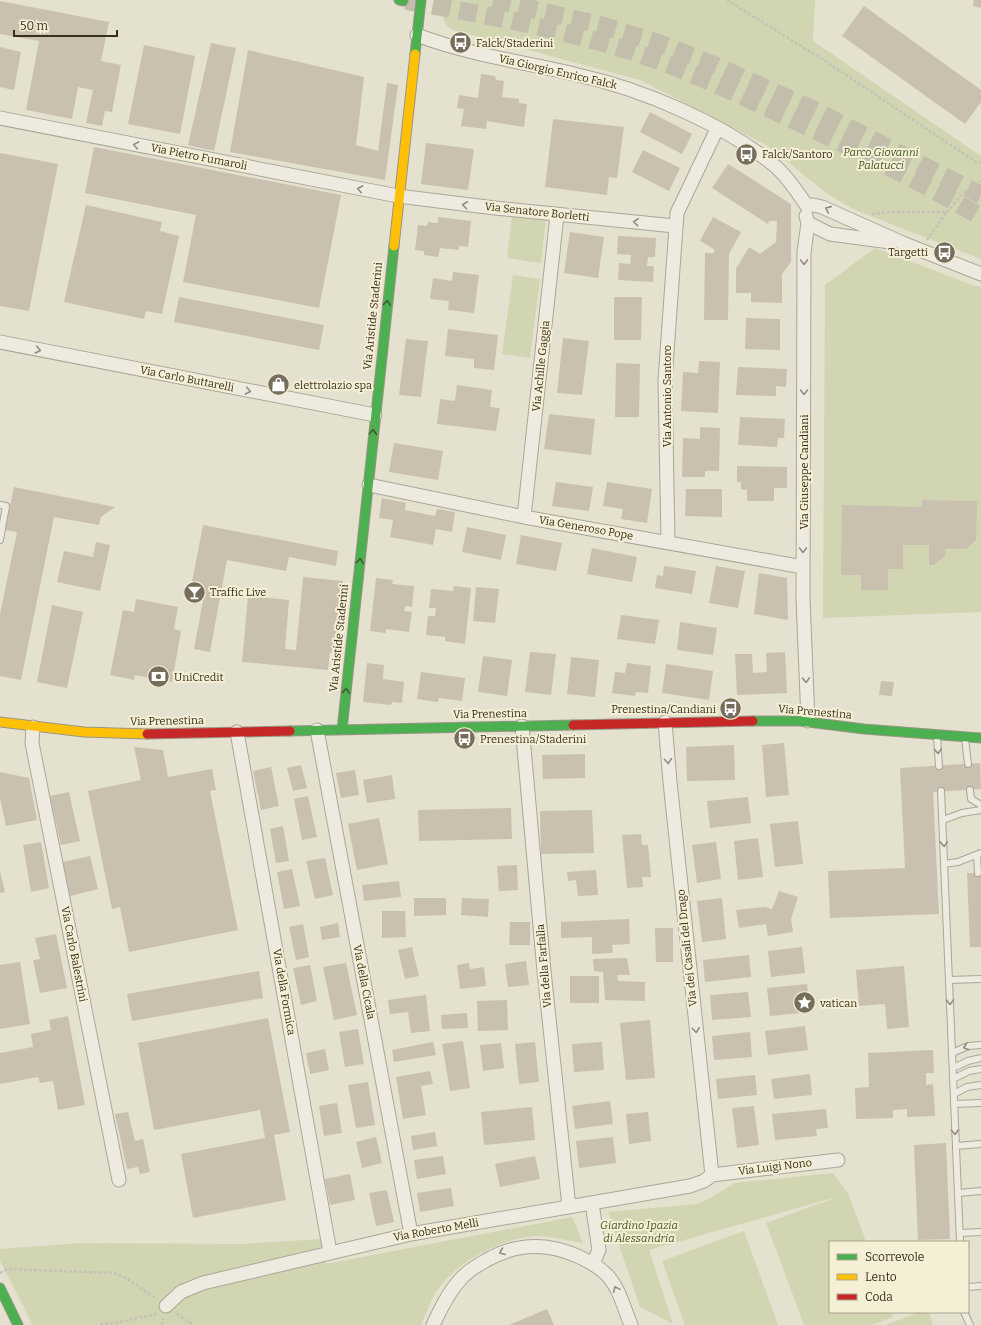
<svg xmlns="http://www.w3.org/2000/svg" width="981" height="1325" viewBox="0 0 981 1325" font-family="Bitter,serif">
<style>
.green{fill:#d1d5b2}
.building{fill:#c9c0b0}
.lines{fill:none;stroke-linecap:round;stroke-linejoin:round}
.secondary-tunnel{stroke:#c3bdac;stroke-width:18;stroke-dasharray:18 9;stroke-linecap:butt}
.lane-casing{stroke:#aaa698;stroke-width:8}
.street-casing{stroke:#aaa698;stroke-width:15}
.fast-casing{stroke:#9a9588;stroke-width:11}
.slow-casing{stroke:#9a9588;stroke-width:11}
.jam-casing{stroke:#9a9588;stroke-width:11}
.path{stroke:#c6c2b7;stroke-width:2.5;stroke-dasharray:3 2;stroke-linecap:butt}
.lane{stroke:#eeeae0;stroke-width:6}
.street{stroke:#eeeae0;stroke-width:13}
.fast{stroke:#4caf50;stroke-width:9}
.slow{stroke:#ffc107;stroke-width:9}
.jam{stroke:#c62828;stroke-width:9}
.oneway{stroke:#948c80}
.oneway2{stroke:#405c30}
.labels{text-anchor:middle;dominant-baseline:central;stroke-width:4;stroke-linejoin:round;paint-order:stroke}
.poi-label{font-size:11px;fill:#3a2f1f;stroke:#f5f0d5;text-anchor:start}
.street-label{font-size:11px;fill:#3a2f1f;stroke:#f5f0d5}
.park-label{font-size:11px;font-style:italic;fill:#445626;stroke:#f5f0d5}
</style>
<rect width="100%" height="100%" fill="#e5e1cf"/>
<path class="green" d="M444,0H815L813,41L981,156V259L855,210L826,193L768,146L640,80L453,30C439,21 443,15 444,0Z
M512,215L546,219L541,263L507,258Z
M875,248L975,286H980L981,288V612L823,618L825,285Z
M513,275L540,279L530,358L502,354Z
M833,1173L848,1193L866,1242H830V1312H892L893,1317L872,1325H804L766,1223L840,1196L649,1250L673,1324L640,1307L608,1212L697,1204L710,1198L735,1183Z
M572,1217L583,1243C568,1241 552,1236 537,1236C502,1238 456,1261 436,1292C430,1302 426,1314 421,1325H33L0,1261V1249L80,1243L242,1244L321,1239L326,1264Z
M744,1231L778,1325H685L662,1261Z
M920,1312H929L933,1325H885Z"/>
<path class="building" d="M974,0H981V8L973,6Z
M0,1L109,22L101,61L121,65L112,112L105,111L102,126L86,123L93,90L78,87L72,119L26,110L39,41L0,34Z
M864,6L981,90V102L965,124L842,36Z
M211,43L236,48L214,151L188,145Z
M144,45L195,56L180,134L128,124Z
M0,47L21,52L14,90L0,87Z
M248,50L364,77L356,145L378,151L387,83L398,85L385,180L230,152Z
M481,74L495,76L496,80L504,81L502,97L519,99V103L527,104L524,127L487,121L486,129L461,126L464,109L457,108L459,95L478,98Z
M650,112L692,134L682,154L640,132Z
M553,119L624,127L617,178L609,177L607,195L545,187Z
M426,143L474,149L468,190L421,184Z
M94,147L341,195L319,308L183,282L196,215L85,193Z
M643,150L680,168L669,191L632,172Z
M0,153L58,164L29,311L0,306Z
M728,164L791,204V262L782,274V303L751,302V293H736V269L749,247L760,254L776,242L777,221H769L768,224L712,188Z
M86,205L162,222L160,231L179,236L162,314L146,311L144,319L64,302Z
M438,217L471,221L468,247L459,246V250L440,248L438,257L424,255V251L415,250L418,225L427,226L428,222L438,223Z
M713,217L741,232L729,254L728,320H704L705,253H714V249L700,241Z
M570,232L604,237L598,278L564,273Z
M618,236L656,238L655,257H648L647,266H654L653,282L618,280L619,263L630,264L631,255L617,254Z
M453,272L479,275L474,313L448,310L449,301L430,299L433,278L452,281Z
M179,297L324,325L319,350L174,322Z
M614,297H642L641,340H614Z
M746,318L780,319V350L745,349Z
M448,329L498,335L494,370L474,368V359L445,356Z
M563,338L589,341L582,395L557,393Z
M406,339L428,341L421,397L399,395Z
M699,361L720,362L718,413L681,411L683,372L698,373Z
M616,363L640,364L639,417H615Z
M738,367L787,369L786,387L776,386V396L736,395Z
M457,385L492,390L490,407L500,408L496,431L437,424L440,399L455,401Z
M549,414L595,419L591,455L544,449Z
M740,417L785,419L784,438H778L777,447L738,445Z
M700,427L720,428L719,471H705V477H682L683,438L700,439Z
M394,443L443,451L438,480L389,472Z
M737,466L787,467V488H774V501H747V490L741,489V482H737Z
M556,482L593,487L589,511L552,506Z
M607,482L652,489L647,523L621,519L623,509L603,506Z
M14,487L115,507L101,517L99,525L54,517L21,680L0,676V614L17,532L5,530Z
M686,489H722V517L685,516Z
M382,498L406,503L405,510L435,516L437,509L455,512L452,532L436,529L433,545L390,537L393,520L379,518Z
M922,500L977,501L976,540L966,549H945V556L934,565H929V545H903V569H888V590H861V575H841L842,505L922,507Z
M203,525L338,551L336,566L289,557L286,571L227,560L210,652L194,649L204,595L190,592Z
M467,527L506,535L501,560L462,552Z
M521,535L562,543L556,571L516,564Z
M96,542L110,545L100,591L57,582L64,551L93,557Z
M592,548L637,557L632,582L587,574Z
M664,566L696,571L692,594L655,588L657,575L663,576Z
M716,566L745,571L738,608L709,603Z
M759,573L787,578L788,620L754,614Z
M303,577L343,581L336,653L330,652L328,670L242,662L248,596L289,600L285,649L296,650Z
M376,578L393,580L392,584L414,586L412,607L405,606L404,611L412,612L409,632L386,629V633L370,631Z
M454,586L471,588L465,644L445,641V637L426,635L428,616H435L436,608H429L431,589L453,591Z
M476,587L499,589L495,623L473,621Z
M136,599L178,607L174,629L181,631L172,682L135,675L134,680L110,675L123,610L134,612Z
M52,605L83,612L67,688L37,682Z
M621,615L659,620L655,644L617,639Z
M680,622L717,628L713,655L677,650Z
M530,652L556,654L551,695L525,692Z
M785,652L787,693L737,695L735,654H752L753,673L767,672L766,653Z
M483,656L512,660L507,696L478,692Z
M571,657L599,660L595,697L567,694Z
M367,663L384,665L383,679L404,682L402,703L392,702L391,705L363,702Z
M627,663L651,666L648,693L636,692L635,696L612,693L615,672L625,673Z
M666,664L713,671L709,700L662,693Z
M421,672L465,678L462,701L439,698L438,702L417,699Z
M881,681L894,682L892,696L879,695Z
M784,743L789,795L766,797L762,745Z
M734,745L735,780L687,781L686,747Z
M134,747L163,750L168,777L212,769L216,790L210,791L238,930L129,952L120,907L112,909L88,791L141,780Z
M585,754V778L543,779L542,755Z
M980,763L981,789L933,792L939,914L830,918L828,871L905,868L900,768Z
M301,765L307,788L293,791L287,768Z
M271,767L279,806L261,810L253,771Z
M355,770L359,795L341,798L336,773Z
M0,772L29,778L37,820L6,826L0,798Z
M392,775L395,799L367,803L363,780Z
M69,792L80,841L61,845L50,796Z
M308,796L317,837L302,840L294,799Z
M748,797L751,823L710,828L707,801Z
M511,808L512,839L419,841L418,810Z
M592,810L594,853L541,854L540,811Z
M379,818L388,864L357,870L348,824Z
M798,821L803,864L775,867L770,824Z
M283,826L289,861L276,863L270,829Z
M641,834L642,845H648L651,877H642L643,887L627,888L622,835Z
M758,838L763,877L738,880L734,841Z
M41,842L49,888L31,892L23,845Z
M716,842L721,879L697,883L692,845Z
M90,856L98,889L70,896L63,862Z
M325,858L333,895L315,899L306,861Z
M517,865L518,890L499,891L497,866Z
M292,869L300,906L284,909L277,872Z
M596,870L598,895L578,896L576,880L568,881L567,872Z
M0,872L5,892L0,893Z
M967,873H981V947H970Z
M399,881L401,897L364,901L362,885Z
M779,891L798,897L791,919L793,932L768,936L766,924L739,928L736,910L765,907L772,909Z
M414,898H446V915L414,916Z
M462,898L489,899L488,917L461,915Z
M722,898L726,939L702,942L697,901Z
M382,911H405L406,937L382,938Z
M629,919L630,944L612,945L613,953L592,954V937L561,938V922Z
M510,922H530V945H509Z
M338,923L340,937L322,940L320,927Z
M303,924L309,957L296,960L289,927Z
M655,928H673V962H656Z
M56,934L67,988L40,993L33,960L40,959L35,938Z
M412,947L419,976L405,979L398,950Z
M802,947L805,973L771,977L768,951Z
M749,955L751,977L705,982L703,960Z
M627,958L630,975H617L618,981L645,982V1001L605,1000L603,972L594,971L593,959Z
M526,961L529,985L508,987L505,964Z
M20,962L30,1024L0,1029V965Z
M346,963L357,1015L334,1020L323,967Z
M469,963L470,969L484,967L486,986L460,989L457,965Z
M310,965L317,1001L301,1005L293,968Z
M904,966L909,1027L887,1029L885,1004L859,1006L856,970Z
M259,971L263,998L132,1021L127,994Z
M570,976H599V1003H570Z
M807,984L810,1012L770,1016L767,988Z
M748,992L751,1017L712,1020L710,995Z
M426,995L430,1031L411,1033L408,1012L390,1014L388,1000Z
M507,1000L508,1030L478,1031L477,1001Z
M467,1013L468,1028L442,1029L441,1015Z
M68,1016L85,1105L58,1110L53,1081L40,1083L38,1077L0,1084V1053L33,1047L31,1034L51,1030L49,1020Z
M268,1018L290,1132L274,1135L286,1200L193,1218L181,1154L265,1138L260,1110L154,1130L138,1043Z
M650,1020L655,1078L626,1080L620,1023Z
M805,1026L808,1050L768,1055L765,1031Z
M358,1029L364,1064L345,1067L339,1032Z
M750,1032L752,1057L714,1060L712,1036Z
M463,1041L470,1088L450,1091L442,1044Z
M433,1042L436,1055L394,1062L392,1050Z
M535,1042L539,1082L519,1084L515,1044Z
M602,1042L604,1070L574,1072L572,1044Z
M501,1043L504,1068L483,1071L480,1045Z
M325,1049L329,1070L310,1074L306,1053Z
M933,1050L934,1073H926V1085L933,1084L935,1116L907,1117V1109L893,1110V1118L856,1119L855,1088L869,1087L868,1053Z
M430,1071L433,1084L421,1086L426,1115L403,1119L396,1077Z
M810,1074L812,1095L774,1099L771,1079Z
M755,1075L757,1095L718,1099L716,1079Z
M368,1082L375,1125L356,1128L348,1085Z
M610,1101L613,1124L575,1129L572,1106Z
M337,1103L342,1133L324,1136L319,1106Z
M754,1106L759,1145L737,1148L732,1108Z
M532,1107L535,1140L484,1145L481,1112Z
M826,1109L828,1128L816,1129L817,1136L775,1140L772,1114Z
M128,1112L135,1141L143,1139L150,1172L140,1174L138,1167L127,1169L115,1114Z
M648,1112L651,1141L629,1144L626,1114Z
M435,1132L437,1146L413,1150L411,1136Z
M376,1137L382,1163L362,1168L356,1142Z
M613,1137L616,1163L579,1168L576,1141Z
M946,1143L950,1239L918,1240L914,1145Z
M443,1156L446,1174L417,1179L414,1160Z
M535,1156L540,1179L500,1187L495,1164Z
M350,1174L355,1200L330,1205L325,1179Z
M451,1188L454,1206L420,1212L417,1193Z
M387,1190L394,1222L376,1226L369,1193Z
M547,1309L554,1325H509Z"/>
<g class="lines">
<path class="secondary-tunnel" d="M493,0L604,26L661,44L714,65L812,109L981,195
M406,1C478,13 550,27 621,48C679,66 733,92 787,117C853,148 918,180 981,217"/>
<defs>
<path id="lane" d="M0,505L6,506L0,540
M937,737L939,766
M965,738L968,764
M970,790L971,799L981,805
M941,791L960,1242
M943,820L962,813L981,810
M977,855L978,873
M944,864L958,862L981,853
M949,980L981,979
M952,1053L968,1046L981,1045
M953,1068L968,1061L981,1058
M953,1079L969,1071L981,1069
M954,1094L967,1087L981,1085
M954,1104L981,1103
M956,1146L981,1144
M958,1193L981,1191
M960,1233L981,1232
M968,1287L981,1286
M964,1312L970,1325"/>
<path id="street" d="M417,35C469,55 524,62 578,75C642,89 724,124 775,166C788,177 797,192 807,206
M0,118L398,196L495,208L675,226
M807,206L813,205L822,207L905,244L981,274
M806,216L808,223L830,234L890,242
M808,223L804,252L803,599L808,721
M0,342L375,415
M369,485L524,517L803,567
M524,517L557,215
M668,542L665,380L677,213L717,129
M665,722L670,782L712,1175
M522,726L544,971L569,1207
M33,727L32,743L119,1180
M317,730L411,1234
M237,732L330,1252
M712,1175L838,1160
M592,1203L599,1250L593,1264
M166,1306L181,1292L203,1283L411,1234L690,1186L704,1181L712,1175
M433,1325C440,1310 448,1293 459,1281C466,1272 476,1266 485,1261C514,1244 544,1242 575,1255C586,1260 597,1265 606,1274C619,1287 624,1308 631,1325"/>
<path id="fast" d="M399,0L403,1
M415,54L421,0
M753,721H800L864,729L981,738
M342,730L394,246
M290,731L573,725
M0,1288L18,1325"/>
<path id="slow" d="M394,246L415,54
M0,722L84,732L147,734"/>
<path id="jam" d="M573,725L753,721
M147,734L290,731"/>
</defs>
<use href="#lane" class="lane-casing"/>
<use href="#street" class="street-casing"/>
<use href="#fast" class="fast-casing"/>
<use href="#slow" class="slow-casing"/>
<use href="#jam" class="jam-casing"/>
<path class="path" d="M727,0L822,59L976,162H981
M872,214L889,212H947L963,193L981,181
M927,240L947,212
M0,1273L7,1269L114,1273L126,1278L157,1299
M177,1314L194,1325
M100,1324L115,1323L156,1314
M162,1325L163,1318"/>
<use href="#lane" class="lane"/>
<use href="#street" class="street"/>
<use href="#fast" class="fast"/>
<use href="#slow" class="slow"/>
<use href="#jam" class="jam"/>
</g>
<defs><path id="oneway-chevron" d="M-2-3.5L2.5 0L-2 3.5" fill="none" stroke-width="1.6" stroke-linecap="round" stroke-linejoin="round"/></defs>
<g class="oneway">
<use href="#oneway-chevron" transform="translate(136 145) rotate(-169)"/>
<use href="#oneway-chevron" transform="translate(360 189) rotate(-169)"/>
<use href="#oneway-chevron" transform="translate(465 205) rotate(-173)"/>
<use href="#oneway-chevron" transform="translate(828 209) rotate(-156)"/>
<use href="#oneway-chevron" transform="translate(636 222) rotate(-174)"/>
<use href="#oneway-chevron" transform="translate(804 262) rotate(89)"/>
<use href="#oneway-chevron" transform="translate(38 350) rotate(11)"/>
<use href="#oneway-chevron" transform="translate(248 391) rotate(11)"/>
<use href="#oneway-chevron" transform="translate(804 392) rotate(90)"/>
<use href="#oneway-chevron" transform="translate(803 550) rotate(90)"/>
<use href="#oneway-chevron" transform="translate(806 680) rotate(88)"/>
<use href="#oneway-chevron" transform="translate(938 751) rotate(86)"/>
<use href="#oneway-chevron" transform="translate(668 761) rotate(86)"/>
<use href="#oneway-chevron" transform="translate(944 844) rotate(88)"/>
<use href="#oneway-chevron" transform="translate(950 1002) rotate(88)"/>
<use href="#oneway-chevron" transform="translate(696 1030) rotate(84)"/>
<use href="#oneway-chevron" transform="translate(966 1047) rotate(163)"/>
<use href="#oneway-chevron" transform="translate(955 1132) rotate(87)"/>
<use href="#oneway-chevron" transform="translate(502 1252) rotate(157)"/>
<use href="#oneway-chevron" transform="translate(616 1289) rotate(-114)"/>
</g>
<g class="oneway2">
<use href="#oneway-chevron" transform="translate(387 303) rotate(-84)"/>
<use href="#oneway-chevron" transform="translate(373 432) rotate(-85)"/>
<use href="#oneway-chevron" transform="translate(360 561) rotate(-84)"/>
<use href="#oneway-chevron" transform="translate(346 691) rotate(-84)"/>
</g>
<defs>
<symbol id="bus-disc" viewBox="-11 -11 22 22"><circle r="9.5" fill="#766d5d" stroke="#f5f0d5"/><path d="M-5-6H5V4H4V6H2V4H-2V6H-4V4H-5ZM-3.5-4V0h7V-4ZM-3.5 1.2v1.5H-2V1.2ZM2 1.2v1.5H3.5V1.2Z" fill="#fff"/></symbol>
<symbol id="shop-disc" viewBox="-11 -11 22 22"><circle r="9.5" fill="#766d5d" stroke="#f5f0d5"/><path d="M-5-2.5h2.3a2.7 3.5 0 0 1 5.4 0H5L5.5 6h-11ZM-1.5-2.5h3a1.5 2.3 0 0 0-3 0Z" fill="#fff"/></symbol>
<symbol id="bar-disc" viewBox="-11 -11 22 22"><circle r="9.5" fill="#766d5d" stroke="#f5f0d5"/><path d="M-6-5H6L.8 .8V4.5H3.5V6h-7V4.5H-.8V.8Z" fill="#fff"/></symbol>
<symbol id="bank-disc" viewBox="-11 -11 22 22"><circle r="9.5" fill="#766d5d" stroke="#f5f0d5"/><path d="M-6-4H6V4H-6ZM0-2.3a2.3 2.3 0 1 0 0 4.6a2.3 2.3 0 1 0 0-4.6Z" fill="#fff"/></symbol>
<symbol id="sight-disc" viewBox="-11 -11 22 22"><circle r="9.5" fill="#766d5d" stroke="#f5f0d5"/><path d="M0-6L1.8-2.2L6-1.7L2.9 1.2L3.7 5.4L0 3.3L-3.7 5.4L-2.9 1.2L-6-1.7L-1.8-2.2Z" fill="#fff"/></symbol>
</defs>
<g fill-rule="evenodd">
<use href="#bus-disc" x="448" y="30" width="25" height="25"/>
<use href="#bus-disc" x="734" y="142" width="25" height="25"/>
<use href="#bus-disc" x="932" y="240" width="25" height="25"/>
<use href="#shop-disc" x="266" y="372" width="25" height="25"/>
<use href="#bar-disc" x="182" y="580" width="25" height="25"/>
<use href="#bank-disc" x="146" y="664" width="25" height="25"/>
<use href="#bus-disc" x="718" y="696" width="25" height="25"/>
<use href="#bus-disc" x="452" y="726" width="25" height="25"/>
<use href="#sight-disc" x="792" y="990" width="25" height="25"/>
</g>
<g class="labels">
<g class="poi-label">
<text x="476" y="43">Falck/Staderini</text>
<text x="762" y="154">Falck/Santoro</text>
<text x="928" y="252" text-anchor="end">Targetti</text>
<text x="294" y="385">elettrolazio spa</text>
<text x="210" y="592">Traffic Live</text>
<text x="174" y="677">UniCredit</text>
<text x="716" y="709" text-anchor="end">Prenestina/Candiani</text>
<text x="480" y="739">Prenestina/Staderini</text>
<text x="820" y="1003">vatican</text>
</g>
<g class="street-label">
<text transform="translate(558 72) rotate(13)">Via Giorgio Enrico Falck</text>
<text transform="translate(199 157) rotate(11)">Via Pietro Fumaroli</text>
<text transform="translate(537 212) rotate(6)">Via Senatore Borletti</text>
<text transform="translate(373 316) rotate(-84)">Via Aristide Staderini</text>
<text transform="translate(541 366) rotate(-84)">Via Achille Gaggia</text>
<text transform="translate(187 379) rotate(11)">Via Carlo Buttarelli</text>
<text transform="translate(667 396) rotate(-90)">Via Antonio Santoro</text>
<text transform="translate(804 472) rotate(-90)">Via Giuseppe Candiani</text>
<text transform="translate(586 528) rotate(10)">Via Generoso Pope</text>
<text transform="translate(339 638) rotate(-84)">Via Aristide Staderini</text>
<text transform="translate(815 712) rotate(5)">Via Prenestina</text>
<text transform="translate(490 714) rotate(-1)">Via Prenestina</text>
<text transform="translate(167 721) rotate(-1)">Via Prenestina</text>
<text transform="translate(687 948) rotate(-96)">Via dei Casali del Drago</text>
<text transform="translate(74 954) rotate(79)">Via Carlo Balestrini</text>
<text transform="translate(544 966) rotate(-95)">Via della Farfalla</text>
<text transform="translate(364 982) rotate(79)">Via della Cicala</text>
<text transform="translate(284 992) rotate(80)">Via della Formica</text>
<text transform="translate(775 1167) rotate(-7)">Via Luigi Nono</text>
<text transform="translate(436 1230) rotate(-10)">Via Roberto Melli</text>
</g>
<g class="park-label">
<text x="881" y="152">Parco Giovanni<tspan x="881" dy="13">Palatucci</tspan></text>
<text x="639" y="1225">Giardino Ipazia<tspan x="639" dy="13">di Alessandria</tspan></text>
</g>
</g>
<rect x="829" y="1241" width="140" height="72" fill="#f5f0d5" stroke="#aaa38c"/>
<rect x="837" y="1254" width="20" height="6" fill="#4caf50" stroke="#aaa38c"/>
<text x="865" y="1261" font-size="12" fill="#3a2f1f">Scorrevole</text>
<rect x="837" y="1274" width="20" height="6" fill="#ffc107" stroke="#aaa38c"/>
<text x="865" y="1281" font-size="12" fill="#3a2f1f">Lento</text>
<rect x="837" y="1294" width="20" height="6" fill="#c62828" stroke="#aaa38c"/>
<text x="865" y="1301" font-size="12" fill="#3a2f1f">Coda</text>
<path d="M14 30v6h103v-6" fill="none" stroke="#3a2f1f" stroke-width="2"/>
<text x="20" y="30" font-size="12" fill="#3a2f1f" stroke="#f5f0d5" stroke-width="3" paint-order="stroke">50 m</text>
</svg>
